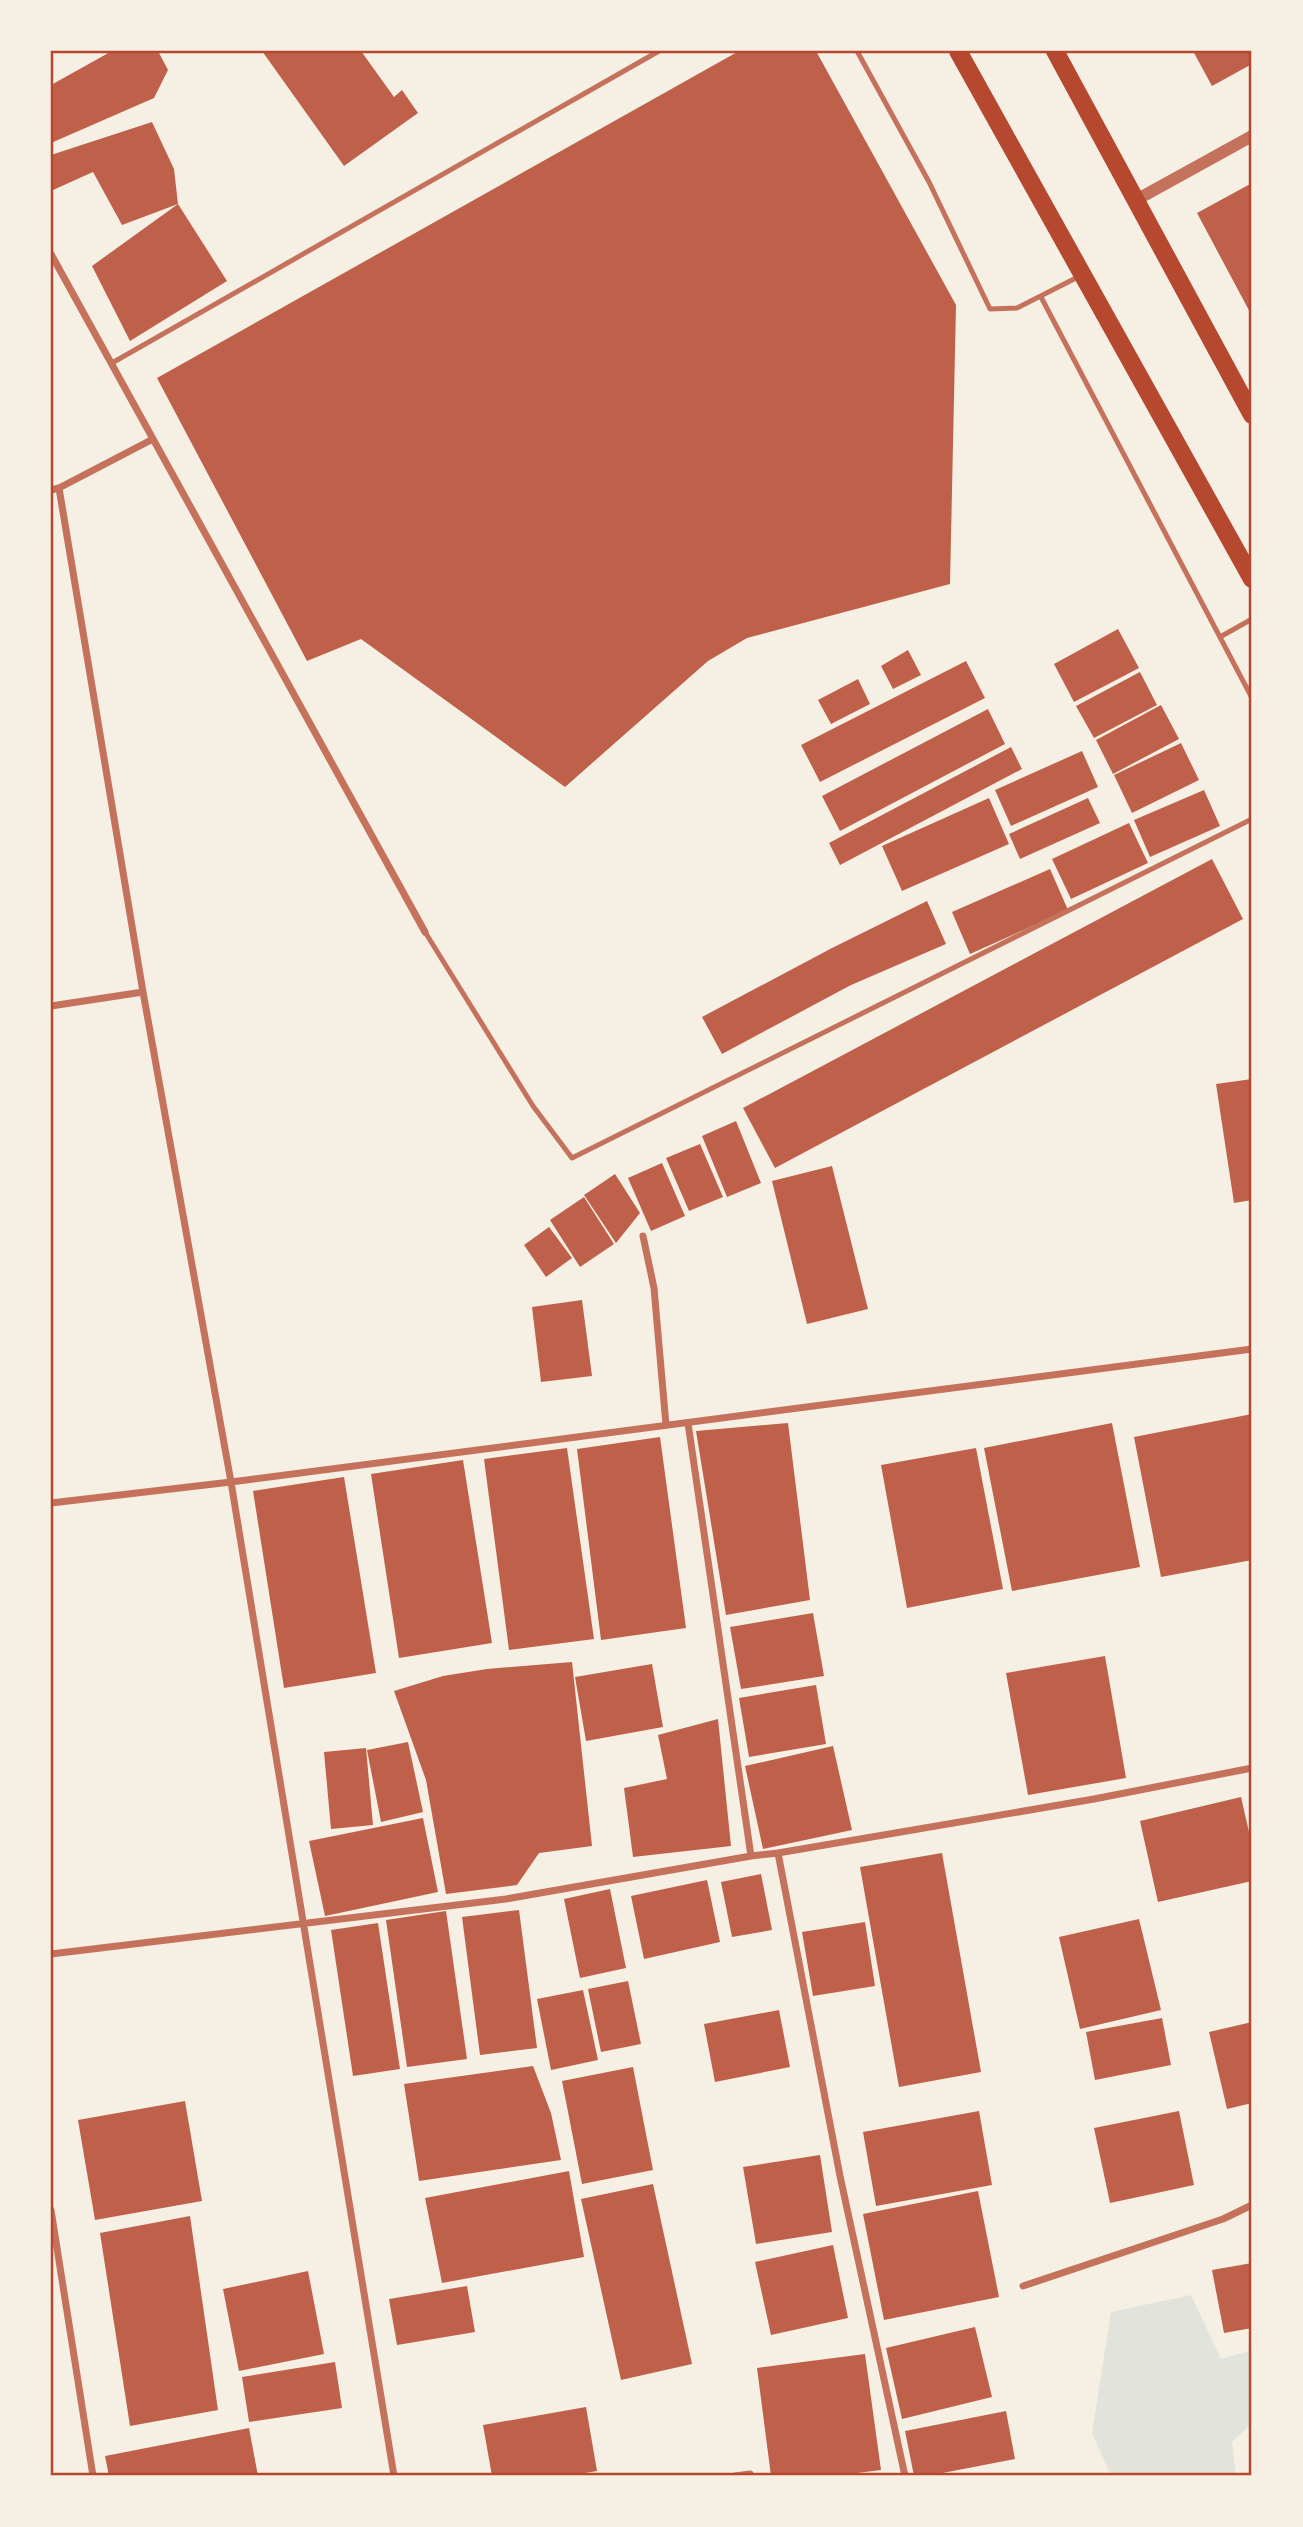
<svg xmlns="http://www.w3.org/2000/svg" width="1303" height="2527" viewBox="0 0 1303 2527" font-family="'Public Sans',sans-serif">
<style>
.green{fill:#e2e4dc}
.building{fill:#bf614a}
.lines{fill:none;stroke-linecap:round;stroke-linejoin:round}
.service{stroke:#c5725c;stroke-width:5}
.minor{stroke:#c5725c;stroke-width:7}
.tertiary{stroke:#c5725c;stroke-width:12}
.primary{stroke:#b5482f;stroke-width:18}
.neatline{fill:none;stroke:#b5482f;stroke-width:2.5}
</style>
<rect width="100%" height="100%" fill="#f6efe4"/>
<path class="green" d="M1191,2295L1221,2359L1252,2350V2423L1232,2442L1236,2476H1111L1092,2433L1111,2312Z"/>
<path class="building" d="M112,51H158L168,70L154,98L51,143V85Z
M262,51H361L394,97L402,90L418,113L344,166Z
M739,51H816L956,305L950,584L747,638L708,661L565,787L361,639L307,661L157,378Z
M1193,51H1252V64L1212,86Z
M152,122L174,169L178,204L227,281L130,341L92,266L178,204L122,225L93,172L53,190L51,186V155Z
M1252,183V316L1197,213Z
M1118,629L1139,668L1074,702L1054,664Z
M908,650L921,675L893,689L881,666Z
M966,661L985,698L820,782L801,745Z
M1140,672L1157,705L1094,738L1076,706Z
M858,679L870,704L831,724L818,700Z
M1161,705L1179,739L1113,774L1096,740Z
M988,709L1005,744L840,831L822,796Z
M1181,743L1199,780L1132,813L1114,775Z
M1011,747L1022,769L840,865L829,843Z
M1082,751L1098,787L1011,826L995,790Z
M1204,790L1220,826L1150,857L1134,820Z
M989,798L1009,844L902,891L882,846Z
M1088,798L1100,823L1020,859L1009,834Z
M1129,823L1148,863L1071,899L1052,859Z
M1212,859L1243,919L775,1168L743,1108Z
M1050,869L1068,910L970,954L952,912Z
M927,901L946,944L851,985L722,1054L702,1017L832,948Z
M1252,1079V1200L1234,1203L1216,1084Z
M736,1121L761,1183L727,1197L702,1136Z
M700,1144L723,1197L689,1211L666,1158Z
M662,1163L685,1216L651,1231L628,1178Z
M832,1166L868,1309L807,1324L772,1181Z
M615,1174L640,1213L616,1243L584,1195Z
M584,1197L614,1244L580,1267L550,1220Z
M549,1227L572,1258L546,1277L524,1245Z
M582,1300L592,1376L541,1382L532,1307Z
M1252,1414V1560L1161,1577L1134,1437Z
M788,1423L810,1600L726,1615L696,1431Z
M1112,1423L1140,1567L1012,1591L984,1448Z
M660,1437L686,1628L601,1640L577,1449Z
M567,1448L594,1639L509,1650L484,1459Z
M976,1448L1003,1589L907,1608L881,1465Z
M463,1460L492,1643L399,1658L371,1474Z
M344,1477L376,1673L284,1688L253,1491Z
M813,1613L824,1676L741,1689L730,1627Z
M1105,1656L1126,1778L1028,1795L1006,1673Z
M572,1662L592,1846L539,1853L517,1885L446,1894L426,1780L394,1691L443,1676L487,1669Z
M652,1664L663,1727L586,1741L575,1677Z
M816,1685L826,1744L749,1757L739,1698Z
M718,1719L731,1846L633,1857L624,1788L667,1779L658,1735Z
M408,1742L423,1812L381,1822L367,1750Z
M833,1746L852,1830L763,1849L745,1766Z
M366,1748L373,1825L331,1829L324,1752Z
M1241,1797L1252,1845V1881L1158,1902L1140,1821Z
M423,1818L438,1892L325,1916L309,1841Z
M942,1853L981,2072L899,2087L860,1867Z
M761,1874L772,1930L732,1937L721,1882Z
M707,1880L720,1942L644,1959L631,1896Z
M610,1889L626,1968L580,1978L564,1899Z
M519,1910L537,2048L480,2055L462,1917Z
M446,1911L467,2059L407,2067L386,1920Z
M1139,1919L1161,2010L1080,2029L1059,1937Z
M865,1922L875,1986L813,1996L802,1932Z
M378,1923L400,2069L353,2076L331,1930Z
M628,1981L641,2044L601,2052L588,1989Z
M583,1990L598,2060L551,2070L537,1999Z
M779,2010L790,2067L715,2082L704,2024Z
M1162,2018L1171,2065L1095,2080L1086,2032Z
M1252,2022V2103L1227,2109L1209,2032Z
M533,2066L551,2113L561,2160L419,2181L404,2084Z
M633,2067L653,2170L582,2184L562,2081Z
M185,2101L202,2201L95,2220L78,2120Z
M979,2111L992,2185L876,2206L863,2132Z
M1179,2111L1194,2185L1110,2203L1094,2128Z
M820,2155L832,2232L756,2244L743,2167Z
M569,2171L584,2257L442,2283L425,2198Z
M653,2184L692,2364L621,2380L581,2199Z
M978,2191L999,2297L884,2320L863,2214Z
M190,2216L218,2410L130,2426L100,2233Z
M833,2245L848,2318L771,2335L755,2262Z
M1252,2263V2328L1224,2333L1212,2270Z
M308,2271L324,2354L239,2371L223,2289Z
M467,2286L475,2332L397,2345L389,2299Z
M975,2327L992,2397L902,2419L886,2348Z
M865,2354L881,2470L834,2476H771L757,2368Z
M335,2362L342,2408L249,2422L242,2377Z
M586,2407L597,2471L567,2476H492L483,2425Z
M1006,2411L1015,2459L927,2476H914L905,2431Z
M249,2428L258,2476H109L105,2456Z"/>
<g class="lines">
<path class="service" d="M857,51L929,182L990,309L1017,308L1078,277
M1041,297L1252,698
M112,363L659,51
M1220,637L1252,619
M425,932L533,1106L572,1158L1252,819"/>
<path class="minor" d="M51,254L425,932
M59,488L143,992L231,1482L394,2476
M51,490L59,488L153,439
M51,1006L143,992
M643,1236L654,1288L666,1425
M688,1423L751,1856
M51,1503L231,1482L1252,1349
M778,1853L1094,1799L1252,1768
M51,1954L506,1899L751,1856L778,1853L840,2176L905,2476
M51,2210L93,2476
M1023,2286L1223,2219L1252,2205
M735,2476L750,2474"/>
<path class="tertiary" d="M1136,200L1252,136"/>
<path class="primary" d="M958,51L1252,579
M1055,51L1252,415"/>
</g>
<rect width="1303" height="2527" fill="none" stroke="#f6efe4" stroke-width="105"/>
<rect x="52" y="52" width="1198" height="2422" class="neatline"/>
</svg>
